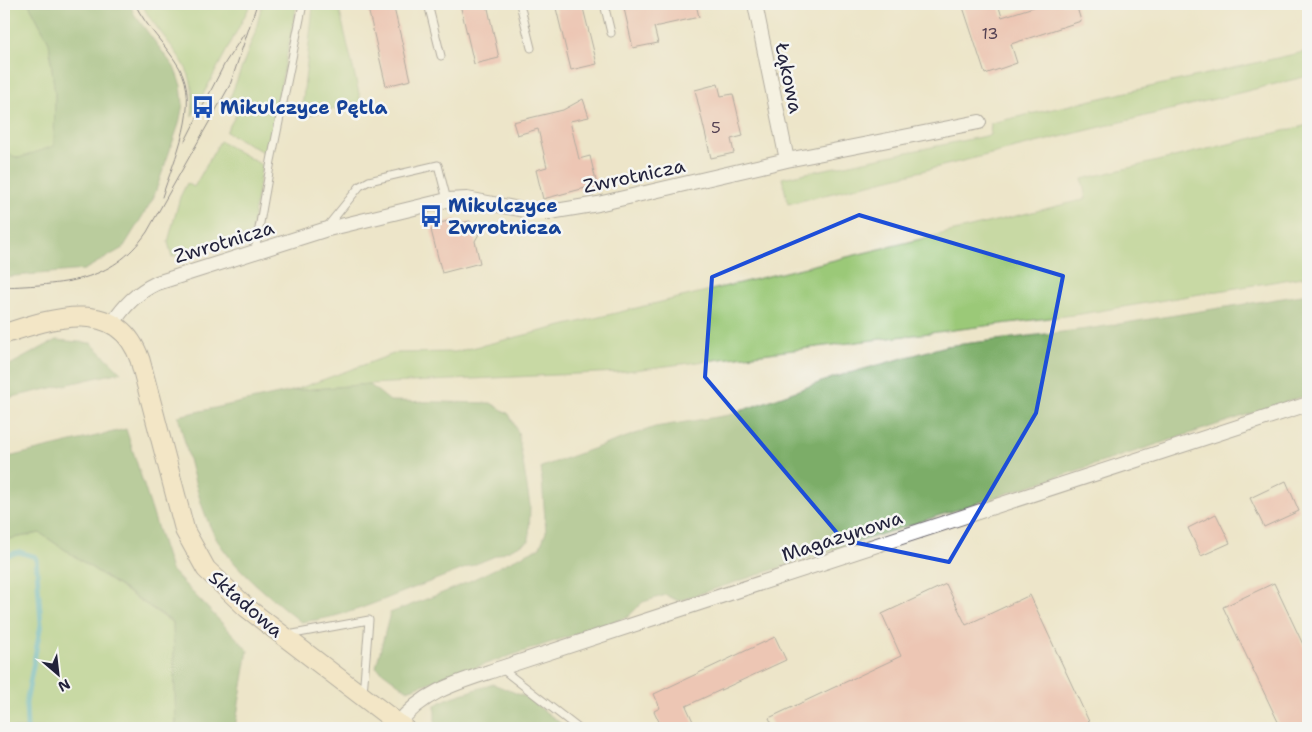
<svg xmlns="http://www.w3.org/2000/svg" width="1312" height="732" viewBox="0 0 1312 732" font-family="'Shantell Sans',sans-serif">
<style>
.green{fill:#9bc978;stroke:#5e765a}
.forest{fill:#7cad68;stroke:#4f6852}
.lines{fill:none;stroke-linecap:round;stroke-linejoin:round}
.stream{stroke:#48b1c6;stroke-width:5}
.building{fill:#eda19c}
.service-casing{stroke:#69666d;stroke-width:9}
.minor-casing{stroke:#69666d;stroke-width:16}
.secondary-casing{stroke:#69666d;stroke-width:21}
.service{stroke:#fff;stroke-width:7}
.minor{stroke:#fff;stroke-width:14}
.secondary{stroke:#fae7c3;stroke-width:19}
.tram{stroke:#22223b;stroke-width:1}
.marked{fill:none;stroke:#1d4ed8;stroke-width:4;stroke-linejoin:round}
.labels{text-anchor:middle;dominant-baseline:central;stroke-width:5;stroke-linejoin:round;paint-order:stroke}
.number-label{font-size:16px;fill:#554253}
.street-label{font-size:19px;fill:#22223b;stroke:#f6f6f2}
.transit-label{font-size:19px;font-weight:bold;fill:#164399;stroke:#f6f6f2;text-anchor:start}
</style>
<rect width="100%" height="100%" fill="#f6f6f2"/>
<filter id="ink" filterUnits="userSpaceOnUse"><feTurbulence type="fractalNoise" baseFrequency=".02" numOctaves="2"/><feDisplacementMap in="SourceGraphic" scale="10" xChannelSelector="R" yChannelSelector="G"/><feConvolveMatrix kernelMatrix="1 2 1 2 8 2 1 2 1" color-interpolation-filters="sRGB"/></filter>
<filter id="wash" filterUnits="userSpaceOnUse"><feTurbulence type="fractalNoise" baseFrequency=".0096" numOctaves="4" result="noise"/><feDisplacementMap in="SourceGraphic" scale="20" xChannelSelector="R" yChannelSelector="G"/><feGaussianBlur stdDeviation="1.12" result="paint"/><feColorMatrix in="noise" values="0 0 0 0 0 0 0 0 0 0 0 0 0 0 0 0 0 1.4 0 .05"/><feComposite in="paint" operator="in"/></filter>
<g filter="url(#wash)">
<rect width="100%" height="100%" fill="#ede5c9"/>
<path class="green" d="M4,4H29L49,42L55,95L54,147L19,158L4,153Z
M143,4H251L192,116C196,73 184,63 159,30C153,22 145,13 143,4Z
M262,4H297L267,154L226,132L237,113L232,110L236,101L230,98L255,33Z
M328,4H338L361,102L301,117L313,7Z
M1308,51V76L788,204L782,178L990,135L991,123Z
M1308,125V276L1081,314L618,372L369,384L292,391L396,353L455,352L1086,199L1082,179Z
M220,141L262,165L251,234L172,257L168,242L180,197L187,183L194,187Z
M40,533L173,623L176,728H4V540Z"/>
<path class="forest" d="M29,4H130L134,14L174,67L181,85L183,104L179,124L153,199L123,248L84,270L4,277V153L19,158L54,146L55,95L49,42Z
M1308,294V395L678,601L666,595L643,602L628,617L407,690L376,667L390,613L455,588L540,547L546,532L541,467L655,427L729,415L835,377L946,346L1087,329Z
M56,340L91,343L121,372L4,399V368Z
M369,384L390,401L491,403L509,414L518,432L530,505L529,541C493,558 456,572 419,586C376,602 347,617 301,622C273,599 242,576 221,546C200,518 188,451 178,416L292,391Z
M126,429L171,570L248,650L235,728H176L173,622L40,533L4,540V458Z
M493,684L526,697L567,728H439L435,722V705L449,698Z"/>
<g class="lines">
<path class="stream" d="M4,556L19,552L36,557L41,624L26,703L27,728"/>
</g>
<g id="blocks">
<path class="building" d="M367,4H393L411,80L386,86Z
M460,4H487L499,58L474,64Z
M555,4H582L597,64L571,70Z
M623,4H696L699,17L654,27L658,43L633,48Z
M962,4H998L1002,17L1043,4H1076L1081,21L1011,44L1017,63L985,74Z
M718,84L721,96L733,94L743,136L731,139L734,153L711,158L695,90Z
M583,99L589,117L570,121L579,159L590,156L597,185L543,199L536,170L547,167L538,129L517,135L513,122L563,110Z
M456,219L457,224L470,221L472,230L479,234L475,241L480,263L442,273L431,230H433L432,225Z
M1286,481L1299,511L1264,527L1250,498Z
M1216,514L1230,543L1201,556L1188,528Z
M1274,583L1308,655V725L1301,728H1281L1223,607Z
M946,584L966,625L1030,595L1092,728H774L769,718L901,656L882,614Z
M775,637L786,660L686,706L696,728H662L654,711L660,708L654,694Z"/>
</g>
</g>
<g filter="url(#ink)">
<use href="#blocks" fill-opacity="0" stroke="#69666d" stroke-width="1"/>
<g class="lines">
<defs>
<path id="service" d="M428,4L441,56
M520,4L531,48
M604,4L611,33
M326,228L360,186L369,181L438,165L447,200
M255,251L271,161L303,4
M288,635L369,620L363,694
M502,669L578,728"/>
<path id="minor" d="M755,4L787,160
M112,324C125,305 136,293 157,283L324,230L447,200L467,199L535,212H550L598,204L787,160L979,122
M398,724C424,690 462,681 501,668L1308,404"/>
<path id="secondary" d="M4,334C52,318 118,296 140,360L185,531L206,569L247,608L404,728"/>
</defs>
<use href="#service" class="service-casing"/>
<use href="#minor" class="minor-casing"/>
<use href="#secondary" class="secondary-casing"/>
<use href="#service" class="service"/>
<use href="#minor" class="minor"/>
<use href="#secondary" class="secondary"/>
<path class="tram" d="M135,4C146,27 166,45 179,67C201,104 174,159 162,197
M185,141L225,63L244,34
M4,287C62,284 111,284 147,232L230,85L257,4"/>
</g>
</g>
<path d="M0 0H1312V732H0ZM859,215L1063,276L1036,413L949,562L843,540L705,377L712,277Z" fill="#ede5c9" fill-opacity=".55" fill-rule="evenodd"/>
<path class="marked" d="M859,215L1063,276L1036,413L949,562L843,540L705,377L712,277Z"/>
<defs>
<symbol id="bus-bare" viewBox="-9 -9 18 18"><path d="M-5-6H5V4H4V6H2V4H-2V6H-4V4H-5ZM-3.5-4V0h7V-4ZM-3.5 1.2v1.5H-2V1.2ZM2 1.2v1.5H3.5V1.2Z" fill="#1a4fb4" stroke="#f6f6f2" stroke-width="2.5" paint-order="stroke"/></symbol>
</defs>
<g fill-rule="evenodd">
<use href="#bus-bare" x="187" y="91" width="32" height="32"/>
<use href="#bus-bare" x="415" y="200" width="32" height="32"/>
</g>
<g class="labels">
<g class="number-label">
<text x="990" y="33">13</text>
<text x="716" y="127">5</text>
</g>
<g class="street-label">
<text transform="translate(789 78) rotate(78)">Łąkowa</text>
<text transform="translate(634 176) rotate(-12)">Zwrotnicza</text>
<text transform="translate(224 242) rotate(-17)">Zwrotnicza</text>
<text transform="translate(842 536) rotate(-18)">Magazynowa</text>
<text transform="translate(246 604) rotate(41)">Składowa</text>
</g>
<g class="transit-label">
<text x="220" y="107">Mikulczyce Pętla</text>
<text x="448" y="205">Mikulczyce<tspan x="448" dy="22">Zwrotnicza</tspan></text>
</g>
</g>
<rect width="1312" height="732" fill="none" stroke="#f6f6f2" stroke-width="20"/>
<g transform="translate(58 674) rotate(152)" stroke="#f6f6f2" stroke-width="4" paint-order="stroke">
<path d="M0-4L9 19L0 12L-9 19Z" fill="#22223b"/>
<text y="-8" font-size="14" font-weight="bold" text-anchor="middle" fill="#22223b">N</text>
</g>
</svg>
